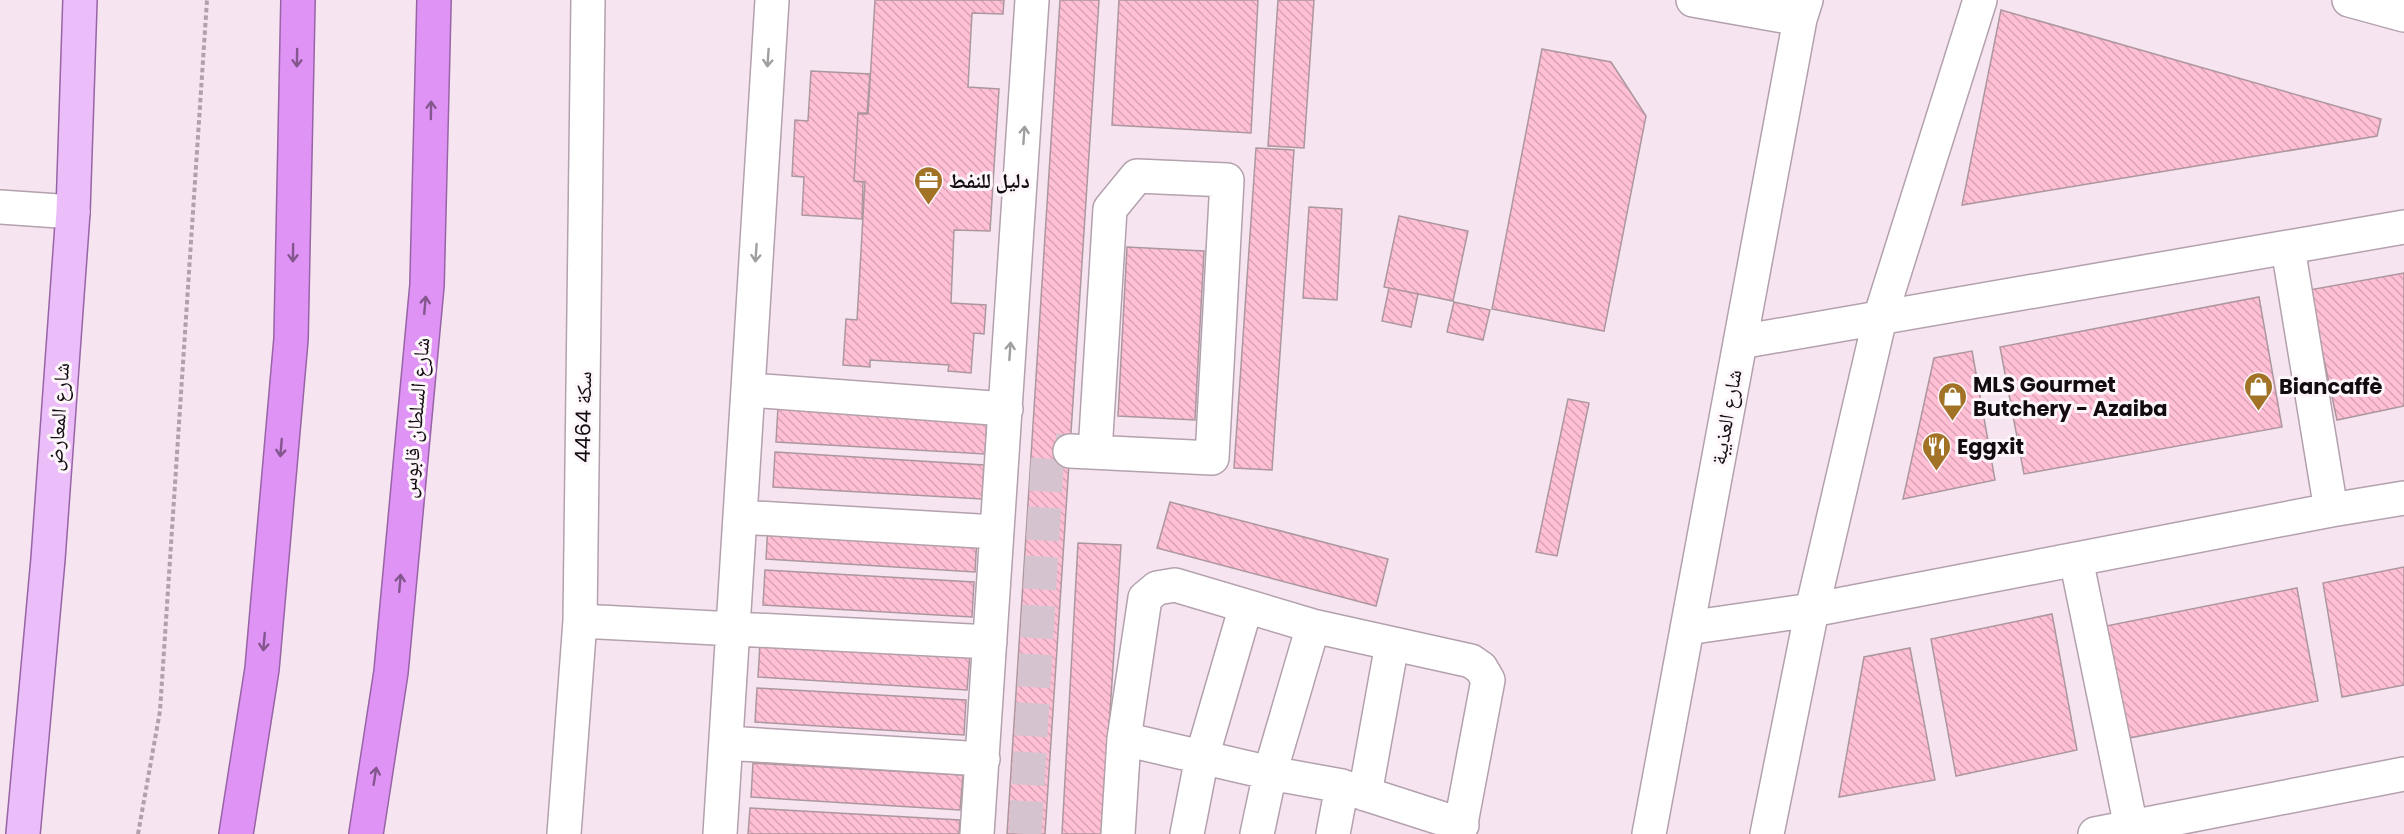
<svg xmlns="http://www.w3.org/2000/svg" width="2404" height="834" viewBox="0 0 2404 834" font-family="Poppins,'Noto Naskh Arabic',sans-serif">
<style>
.building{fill:url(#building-back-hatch);stroke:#ad979e;stroke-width:1.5}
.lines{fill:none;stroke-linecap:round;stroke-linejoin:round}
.minor-tunnel{stroke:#d5c4cf;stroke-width:33;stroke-dasharray:33 16;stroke-linecap:butt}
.minor-casing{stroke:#b3a1ad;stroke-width:36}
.major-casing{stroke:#9764a5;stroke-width:36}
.highway-casing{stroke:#9764a5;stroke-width:36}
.path{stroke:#b0a1ac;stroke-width:4;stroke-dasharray:4.5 3;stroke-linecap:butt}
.minor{stroke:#fff;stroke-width:33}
.major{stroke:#ecbef9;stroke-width:33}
.highway{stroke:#df93f5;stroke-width:33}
.oneway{stroke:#83568e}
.oneway2{stroke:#a09e9f}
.labels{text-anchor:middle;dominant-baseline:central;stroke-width:6;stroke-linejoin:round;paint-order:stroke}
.poi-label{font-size:21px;font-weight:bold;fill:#120c10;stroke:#fdf5fa;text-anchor:start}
.street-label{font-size:21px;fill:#120c10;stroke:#fdf5fa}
</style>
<defs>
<pattern id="building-back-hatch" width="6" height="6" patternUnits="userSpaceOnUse" patternTransform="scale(1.5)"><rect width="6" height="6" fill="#ffbfd4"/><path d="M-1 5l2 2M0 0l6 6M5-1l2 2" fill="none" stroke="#daa3b5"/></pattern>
</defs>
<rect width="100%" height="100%" fill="#f7e4f1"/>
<path class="building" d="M875,0H1004L1003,14L972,13L968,87L999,89L990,231L954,230L951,303L986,305L984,334L974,333L971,373L948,371L949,365L870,360V367L843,365L846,319L857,320L865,182L854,181L858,114H868Z
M1060,0H1099L1045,834H1007Z
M1119,0H1258L1251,133L1112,125Z
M1278,0H1314L1304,148L1268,146Z
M2001,10L2381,119L2377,136L1962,205Z
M1542,49L1611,62L1646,116L1604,331L1492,309Z
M811,71L870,74L867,113H858L854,181L863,182L862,219L802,215L804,177L792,176L795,120L808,121Z
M1256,148L1294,150L1272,470L1234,468Z
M1309,207L1342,209L1337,300L1303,298Z
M1399,216L1468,231L1453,301L1384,287Z
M1127,247L1204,251L1195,420L1118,416Z
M2404,273V406L2337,420L2309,290Z
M1389,288L1418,294L1411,327L1382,321Z
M2259,297L2282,427L2024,474L2000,347Z
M1454,302L1490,310L1483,340L1447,332Z
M1972,351L1995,480L1903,499L1934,358Z
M1568,399L1589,403L1557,556L1536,552Z
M778,407L987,420L985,454L776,442Z
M775,452L984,465L982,499L773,487Z
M1170,502L1388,559L1376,606L1157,548Z
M768,525L977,538L975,572L766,559Z
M1078,543L1121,545L1102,834H1062Z
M2404,567V685L2342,697L2323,583Z
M765,570L974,582L972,617L763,605Z
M2297,588L2318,701L2129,738L2106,626Z
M2052,614L2077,750L1956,776L1931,639Z
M760,643L970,655L967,690L758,677Z
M1910,648L1935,780L1839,797L1864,657Z
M757,688L966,700L964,735L755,722Z
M753,763L963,775L960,810L751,797Z
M750,808L960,820L959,834H748Z"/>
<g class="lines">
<path class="minor-tunnel" d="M1025,834L1048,450L1070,451"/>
<defs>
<path id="minor" d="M1693,0L1800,19
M2349,0L2404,15
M0,207L73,212
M2288,248L2331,510
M1740,342L2404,227
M750,390L1006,409
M1070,451L1212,458L1227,180L1137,176L1110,209L1095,452
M740,517L996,532
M2076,559L2131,827
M580,621L990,642
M1687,628L1812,610L2331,510L2404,498
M1124,739L1145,598L1157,588L1175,585L1313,626L1471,661L1481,668L1488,680L1459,834
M726,743L983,759
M1344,787L1462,825
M1365,794L1392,644
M564,834L580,621L588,0
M720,834C739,556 754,278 772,0
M977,834L1032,0
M1118,834L1124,739L1270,773L1342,786L1333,834
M1187,834L1202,757L1246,606
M1257,834L1270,773L1313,626
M1649,834L1800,19L1806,0
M1767,834L1812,610L1880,318L1980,0
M2095,834L2404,774"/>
<path id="major" d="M23,834L48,559L73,212L80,0"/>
<path id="highway" d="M236,834L262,669L291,339L298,0
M366,834L391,672L427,285L434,0"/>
</defs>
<use href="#minor" class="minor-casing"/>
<use href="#major" class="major-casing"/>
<use href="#highway" class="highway-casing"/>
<path class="path" d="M138,834L160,711L207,0"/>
<use href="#minor" class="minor"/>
<use href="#major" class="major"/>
<use href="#highway" class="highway"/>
</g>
<defs><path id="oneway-shaft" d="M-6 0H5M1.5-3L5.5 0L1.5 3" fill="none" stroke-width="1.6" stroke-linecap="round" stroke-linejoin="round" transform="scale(1.5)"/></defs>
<g class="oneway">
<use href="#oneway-shaft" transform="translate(297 58) rotate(91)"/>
<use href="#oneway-shaft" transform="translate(431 110) rotate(-89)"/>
<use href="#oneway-shaft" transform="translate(293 253) rotate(91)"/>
<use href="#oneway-shaft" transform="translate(425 305) rotate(-85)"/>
<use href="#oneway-shaft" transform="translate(281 448) rotate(95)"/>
<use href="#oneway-shaft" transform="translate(400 583) rotate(-85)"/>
<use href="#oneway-shaft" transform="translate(264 642) rotate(95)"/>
<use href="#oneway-shaft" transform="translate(375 776) rotate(-81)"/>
</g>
<g class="oneway2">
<use href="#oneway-shaft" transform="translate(768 58) rotate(94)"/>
<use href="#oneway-shaft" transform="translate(1024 135) rotate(-86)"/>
<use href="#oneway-shaft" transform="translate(756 253) rotate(94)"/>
<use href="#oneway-shaft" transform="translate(1010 351) rotate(-86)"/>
</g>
<defs>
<symbol id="office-pin" viewBox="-11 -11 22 30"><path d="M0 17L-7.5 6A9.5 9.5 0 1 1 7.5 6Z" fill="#a27327" stroke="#fdf5fa"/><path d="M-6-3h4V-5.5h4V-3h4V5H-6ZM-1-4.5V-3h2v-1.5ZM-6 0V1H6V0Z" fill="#fff"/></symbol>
<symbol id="shop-pin" viewBox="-11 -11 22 30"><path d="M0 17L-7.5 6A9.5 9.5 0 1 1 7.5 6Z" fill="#a27327" stroke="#fdf5fa"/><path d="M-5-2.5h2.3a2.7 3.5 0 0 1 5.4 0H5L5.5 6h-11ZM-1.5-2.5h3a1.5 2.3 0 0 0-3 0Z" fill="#fff"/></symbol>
<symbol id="restaurant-pin" viewBox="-11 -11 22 30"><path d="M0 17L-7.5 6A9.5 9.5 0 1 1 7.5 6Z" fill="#a27327" stroke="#fdf5fa"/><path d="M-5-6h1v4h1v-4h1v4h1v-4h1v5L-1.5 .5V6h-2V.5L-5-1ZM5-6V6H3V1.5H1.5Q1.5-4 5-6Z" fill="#fff"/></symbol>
</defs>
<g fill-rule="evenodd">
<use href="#office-pin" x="912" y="164" width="33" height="45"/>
<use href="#shop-pin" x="2242" y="370" width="33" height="45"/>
<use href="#shop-pin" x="1936" y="380" width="33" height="45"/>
<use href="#restaurant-pin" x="1920" y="430" width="33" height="45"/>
</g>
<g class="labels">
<g class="poi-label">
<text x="949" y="180">دليل للنفط</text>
<text x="1973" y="384">MLS Gourmet<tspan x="1973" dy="24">Butchery - Azaiba</tspan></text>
<text x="2279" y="386">Biancaffè</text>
<text x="1957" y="446">Eggxit</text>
</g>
<g class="street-label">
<text transform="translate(58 417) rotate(-86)">شارع المعارض</text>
<text transform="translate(583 417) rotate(-89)">سكة 4464</text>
<text transform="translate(1726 417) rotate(-80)">شارع العذيبة</text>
<text transform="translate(415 418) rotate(-85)">شارع السلطان قابوس</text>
</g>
</g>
</svg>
